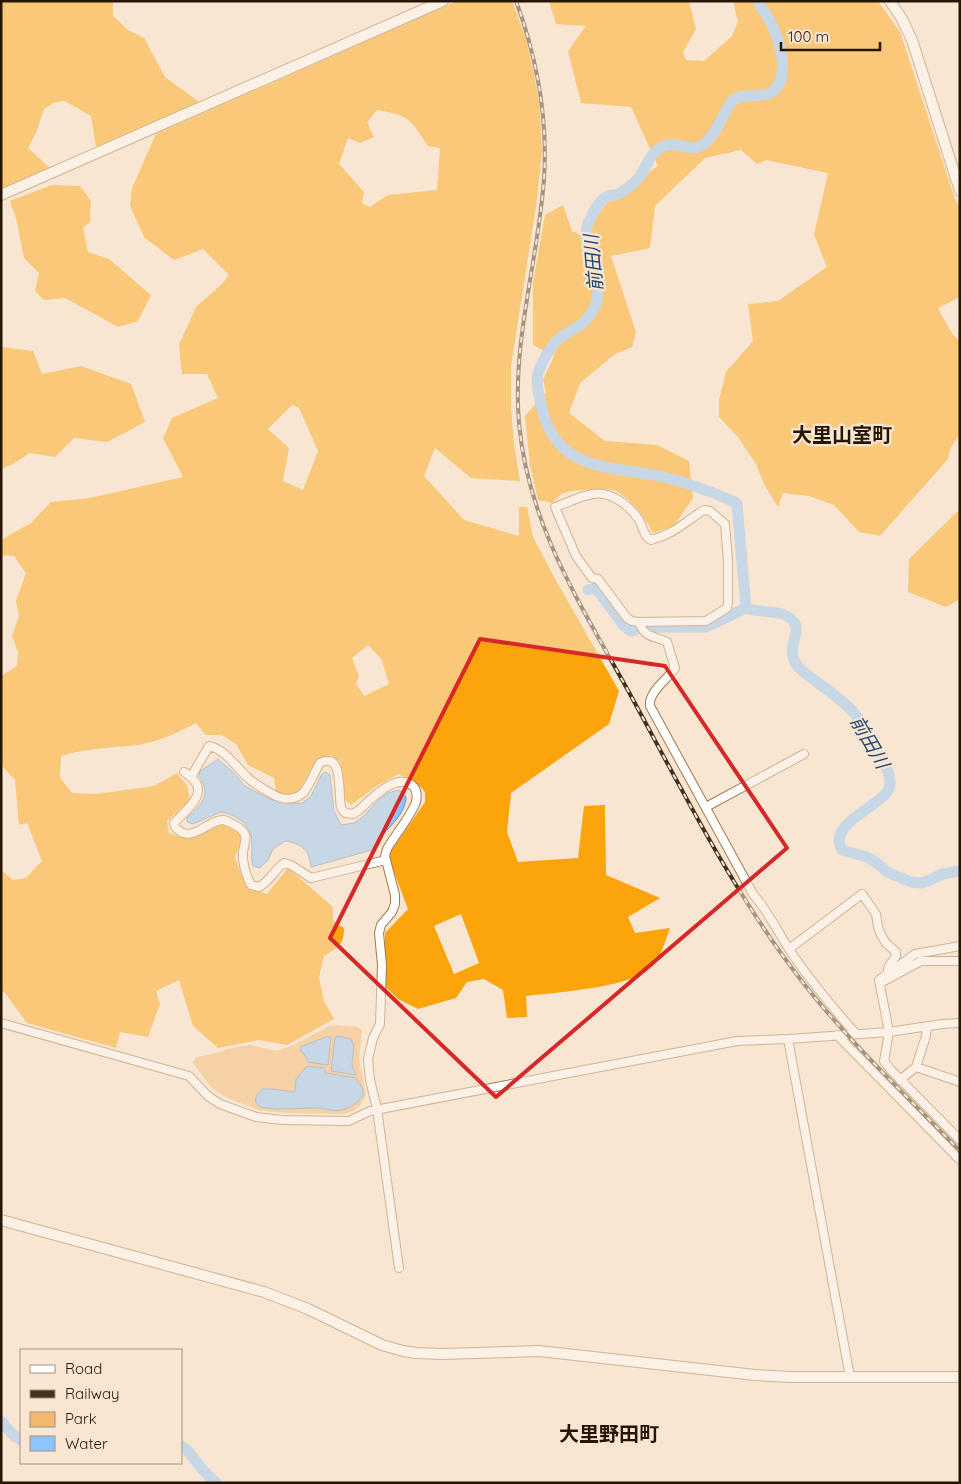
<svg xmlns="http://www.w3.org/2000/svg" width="961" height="1484" viewBox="0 0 961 1484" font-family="Quicksand,'Noto Sans JP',sans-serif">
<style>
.green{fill:#f3b86f}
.forest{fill:#fba40c;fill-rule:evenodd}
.water{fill:#8ec5ff;stroke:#6e90b3}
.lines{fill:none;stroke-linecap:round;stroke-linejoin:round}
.river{stroke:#8ec5ff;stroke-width:11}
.street-casing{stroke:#a17948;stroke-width:10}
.secondary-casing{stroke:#a17948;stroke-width:12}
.street{stroke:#fff;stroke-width:8}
.secondary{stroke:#fff;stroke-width:10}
.rail-casing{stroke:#41311d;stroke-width:4}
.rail{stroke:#f8e6d2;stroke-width:2;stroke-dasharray:5.5;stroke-linecap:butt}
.marked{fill:none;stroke:#d62828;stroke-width:4;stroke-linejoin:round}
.labels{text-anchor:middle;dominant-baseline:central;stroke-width:4.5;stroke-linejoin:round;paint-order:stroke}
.water-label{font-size:19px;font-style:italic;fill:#22486f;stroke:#f8e6d2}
.quarter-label{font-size:20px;font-weight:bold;fill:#251502;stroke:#f8e6d2}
</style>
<rect width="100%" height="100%" fill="#f8e6d2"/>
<path class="green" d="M331,1025L358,1027L362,1030L359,1058L366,1095L360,1106L353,1111L343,1114L284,1113L259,1110L232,1100L217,1092L212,1088L193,1063L195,1058L197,1057L221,1052L227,1049L250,1045L277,1051L294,1045Z"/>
<path class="forest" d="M1,1H113V16L128,30L144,38L165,77L199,102L96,147L91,116L65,101L55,102L44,109L36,133L28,148L50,168L1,189Z
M457,1H512L526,39L534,73L540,109L542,153L536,207L511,366V407L514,444L520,481L471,478L435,448L424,476L464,520L519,536V507H527L533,537L554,577L619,691L609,724L511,793L507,832L518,862L578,858L584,806L605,805L606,875L660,898L628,917L635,933L670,928C667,936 659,962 653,967C630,988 558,992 526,996L527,1017L507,1018L503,990L484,979L467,982L456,998L418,1009L398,999L385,986V933L408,909L388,856L425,802V792L419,785L399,774L378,785L351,805L344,799L340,762L331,755L318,759L299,791L288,796L276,791L274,778L248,765L236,744L222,735H206L196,723C178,732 159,742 138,745C112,748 86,748 61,756L60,778L72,793L97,794L154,786L177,773L187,785L190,800L167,821L169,833L187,839L224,824L243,836L235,858L247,888L267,894L288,868L333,907V921L344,928C344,945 338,947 324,956L319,977L324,1001L334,1019L287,1045L259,1040L218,1048L193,1026L179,980L156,991L160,1004L148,1037L120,1032L116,1048L27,1023L5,993L1,991V870L13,880L26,878L42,861L27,823L19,825L15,780L1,765V676L17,666L18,652L12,636L19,616L16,601L26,573L14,556L1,555V540L31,523L51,502L90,498L183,477L163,438L172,418L218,398L207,374H182L179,345L196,307L221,285L229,275L203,249L174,260L144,237L130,206L132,188L156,134ZM377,110C411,116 409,118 428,146L440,148L437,190L388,195L370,207L362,203L364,192L339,164L348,138L360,143L374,137L367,122ZM292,405L299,408L318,451L303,490L283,481L289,448L268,429ZM368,645L382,660L389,684L364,696L356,684L359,676L352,658ZM461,914L479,963L454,974L434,926Z
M549,1H689L696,29L683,52L686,60L704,61L732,36L738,21L733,1H878L900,32L955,199L960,209V297L938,308L951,332L960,342V434L951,447L948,459L880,536L859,532L834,505L809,496L783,493L778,507L764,484L756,464L738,437L719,417V400L726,372L753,341L748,304L778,301L827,267L814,235L828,173L766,160L757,164L741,150L705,158L655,206L650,248L611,256L636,332L632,347L615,354L580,383L569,413L605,441L657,445L689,461L693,498L674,526L653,533C645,517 633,502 618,492C611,487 573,490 564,493C560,494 556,500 552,503L538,500L530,465L525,416L546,392L543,380L554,356L533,345V283L545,215L563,205L572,231L582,236L607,203L658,166L631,107L581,103L568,51L586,26L556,24Z
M52,185L80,186L91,201L90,222L83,228L88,252L109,259L151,295L138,321L118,327L65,298L44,300L35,291L39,273L24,258L16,218L10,201Z
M1,347L33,351L42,374L81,366L131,384L145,422L107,442L74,438L55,457L30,453L13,464L1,469Z
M960,509V599L946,607L908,592L909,559Z"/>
<path class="water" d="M218,759L234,773L245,786L269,799L290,804L302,803L311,796L322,774L325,772L330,775L334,811L341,825C345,824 350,824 354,823C372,813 376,793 400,790L406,797C405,819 381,831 372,850L311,867C309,850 303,844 285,841L273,849L268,860L260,868L253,866C251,858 252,851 252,843C252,825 237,815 221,812L193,824L187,822V818C197,809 210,798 203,783C201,778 199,777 199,772Z
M339,1036L351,1039C356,1048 352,1054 352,1064C352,1068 355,1071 356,1075L331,1071L335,1037Z
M326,1037H331L328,1065L307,1062V1059L300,1049V1047Z
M307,1066L325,1068V1073L356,1078C358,1084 365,1088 363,1095C361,1101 348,1109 342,1110C333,1112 324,1108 315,1108C302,1108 289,1109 276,1109C271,1108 262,1109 258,1105C252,1100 258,1093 262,1089H271L295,1092L296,1079Z"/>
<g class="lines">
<path class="river" d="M758,1C762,9 768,17 772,25C780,42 792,81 770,93C759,99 744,92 733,100C722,113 718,133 704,144C691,154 678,140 664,146C649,151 647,169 637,180C632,185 624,191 619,194C615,195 611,195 608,196C601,199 596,207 593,213C591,217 588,222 587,227C580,257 611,283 591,314C583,326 572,329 561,337C552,344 544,358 540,368C534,380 539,393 541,405C555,471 607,466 660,476C686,482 710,491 735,502L737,504L746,608C760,614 782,608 793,621C803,632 785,647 796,664C800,670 807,675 813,679C827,690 843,700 854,713C867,727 878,752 887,769C890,776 892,785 887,792C876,808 827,825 842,850L867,857L877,863L887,872L911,882L921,883L928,881L942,874L960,871
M588,590L596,588L624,626L631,631L645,627H706L746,608
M1,1421L13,1435L21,1440
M181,1446L187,1450L202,1469L216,1483"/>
<defs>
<path id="street" d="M639,622L706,621L727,608L728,602V561L725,524L710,511L704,510C684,522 675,534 651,540C644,537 643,527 639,520C630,506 611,491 593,494C580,496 567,503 555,507L576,556L592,578L598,579L627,618L632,621L639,622C645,639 654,635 667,642L675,668C668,679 648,692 650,706L753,894C769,912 779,935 793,955C812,983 834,1009 856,1034
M184,772C214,790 189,807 174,823L175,827C191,846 208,819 224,820C228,821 232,824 235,825C254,836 241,843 243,859C244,868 247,877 251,885L259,887C270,881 274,870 284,863L291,865L311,878L386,860
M191,777L209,746C225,749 236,767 248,778C253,783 274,796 281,798C288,800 298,798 303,793C309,787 315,771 320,763C344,750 338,795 341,807C342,810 343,811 345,813L353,814L358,811C370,800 397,770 414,787C417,791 417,797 416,802C412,814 394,837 387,849L385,856L395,895V904L392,912L381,925L379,933L382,965L380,1024L373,1038L368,1059L370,1080L377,1109L399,1268
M706,807L804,754
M960,946L915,954L879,980L889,1032L884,1061L890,1069L960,1140
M789,949L862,894L876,914L878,927L881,935L886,943L896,952V956L889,966L887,974
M882,982L921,961H960
M1,1023L189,1076L208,1096L220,1104L256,1117L282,1120L349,1121L370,1111L737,1041L788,1039L889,1032L942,1024L960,1023
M837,1035L960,1160
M788,1039L850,1377
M916,1067L960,1082
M900,1080L916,1067L926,1036L927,1027"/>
<path id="secondary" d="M890,1L902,19L912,40L960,191
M1,195L443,1
M1,1220L264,1292L308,1309L382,1345L403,1351L416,1353L441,1354L539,1351L755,1375L790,1377H960"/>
</defs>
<use href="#street" class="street-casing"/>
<use href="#secondary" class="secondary-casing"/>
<use href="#street" class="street"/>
<use href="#secondary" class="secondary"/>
<defs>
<path id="rail" d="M516,1C537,58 548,118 544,179C538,261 512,341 519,423C528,523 578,600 625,685C680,785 731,890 801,980C848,1041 906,1095 960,1151"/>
</defs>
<use href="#rail" class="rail-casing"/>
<use href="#rail" class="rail"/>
</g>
<path d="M0 0H961V1484H0ZM480,639L665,666L787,848L496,1097L330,938Z" fill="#f8e6d2" fill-opacity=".55" fill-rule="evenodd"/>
<path class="marked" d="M480,639L665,666L787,848L496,1097L330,938Z"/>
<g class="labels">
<g class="water-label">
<text transform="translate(593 263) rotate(-95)">前田川</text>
<text transform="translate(870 742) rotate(60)">前田川</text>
</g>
<g class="quarter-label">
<text x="842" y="434">大里山室町</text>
<text x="609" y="1433">大里野田町</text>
</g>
</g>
<rect width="961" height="1484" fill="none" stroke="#251502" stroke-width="5"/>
<rect x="20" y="1349" width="162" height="115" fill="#f8e6d2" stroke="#a4927f"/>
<rect x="30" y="1365" width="25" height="8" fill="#ffffff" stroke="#a4927f"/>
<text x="65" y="1374" font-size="15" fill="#251502">Road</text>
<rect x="30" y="1390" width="25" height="8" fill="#41311d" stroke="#a4927f"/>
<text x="65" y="1399" font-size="15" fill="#251502">Railway</text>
<rect x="30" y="1412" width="25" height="15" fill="#f3b86f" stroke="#a4927f"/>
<text x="65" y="1424" font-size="15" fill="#251502">Park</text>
<rect x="30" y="1436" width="25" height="15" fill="#8ec5ff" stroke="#a4927f"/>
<text x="65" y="1449" font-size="15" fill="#251502">Water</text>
<path d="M781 42v8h99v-8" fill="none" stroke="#251502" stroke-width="2.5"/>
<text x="788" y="42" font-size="15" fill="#251502" stroke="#f8e6d2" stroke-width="4" paint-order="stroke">100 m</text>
</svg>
